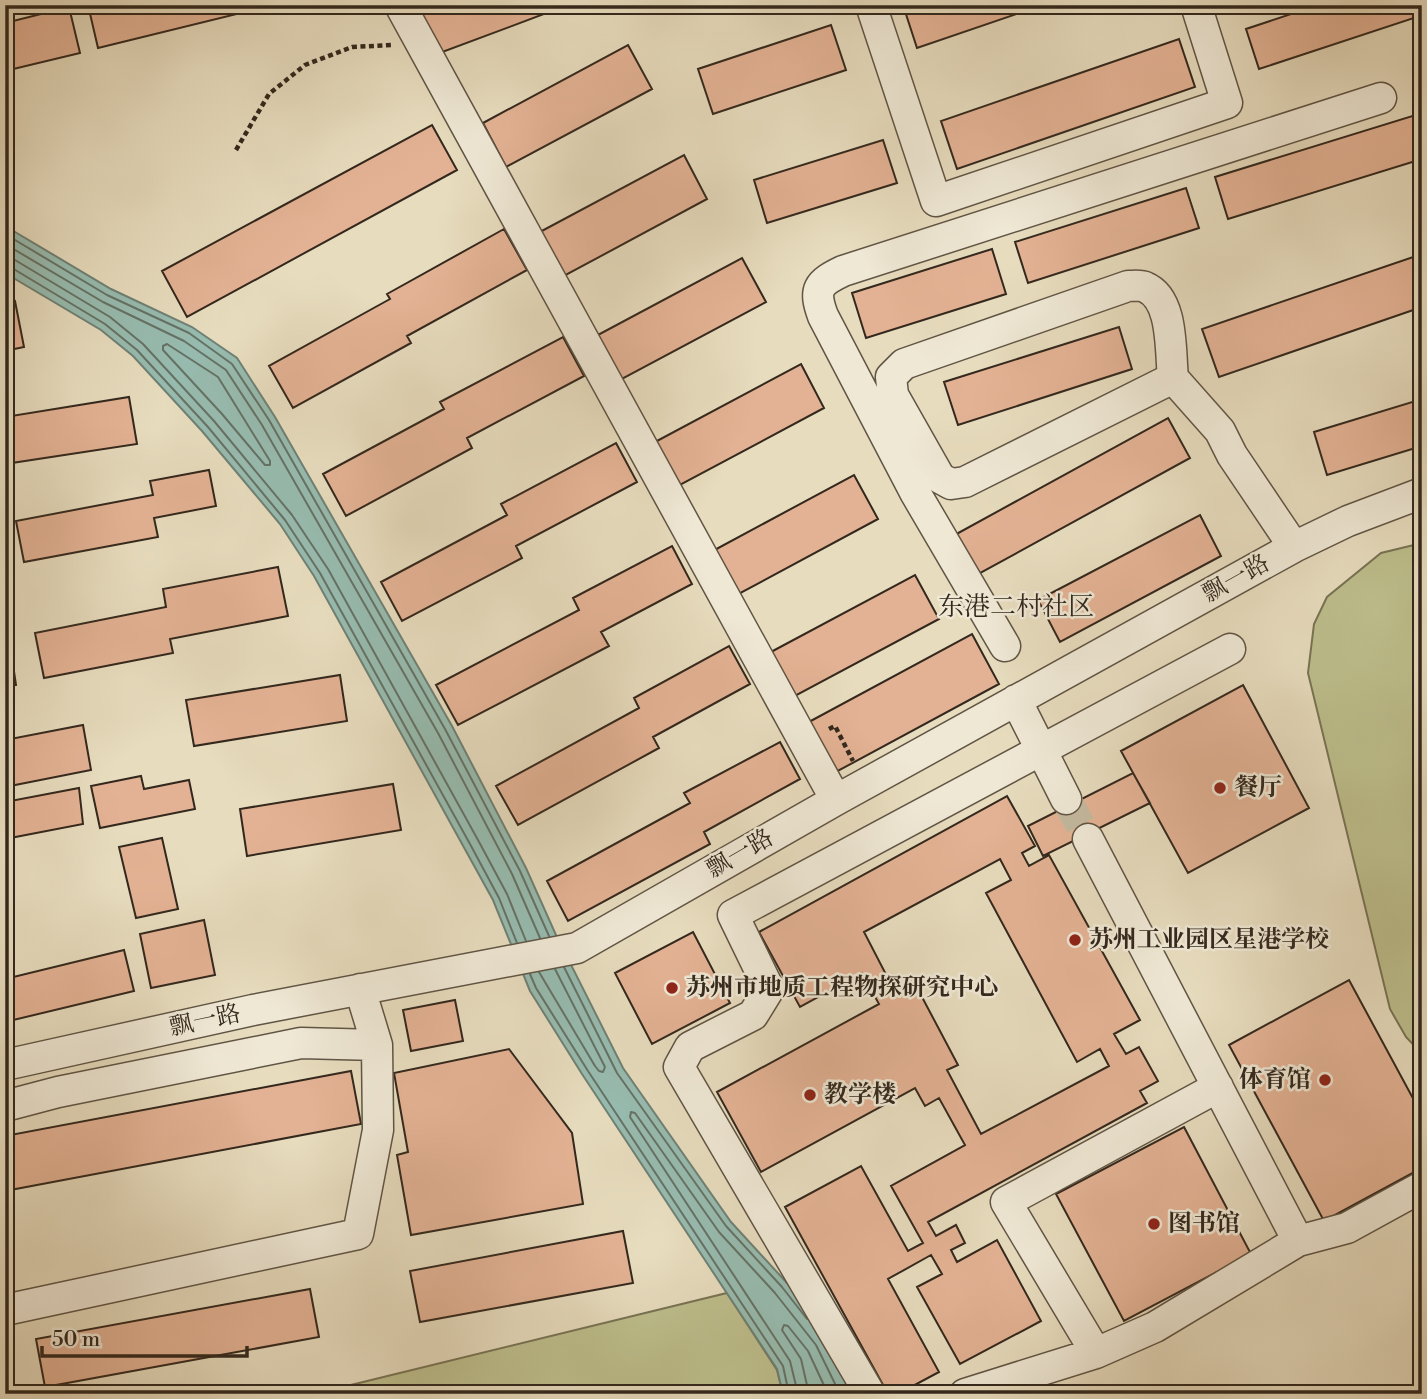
<svg xmlns="http://www.w3.org/2000/svg" width="1427" height="1399" viewBox="0 0 1427 1399" font-family="'Libre Bodoni','Noto Serif SC',serif">
<style>
.green{fill:#bdbe8c;stroke:#787354;stroke-width:2}
.water{fill:#97bcb0;stroke:#6f8175;stroke-width:2}
.lines{fill:none;stroke-linecap:round;stroke-linejoin:round}
.shore{stroke:#657266;stroke-width:2}
.building{fill:#e3b294;stroke:#33281d;stroke-width:2;fill-rule:evenodd}
.minor-tunnel{stroke:#c3b89e;stroke-width:30;stroke-dasharray:30 15;stroke-linecap:butt}
.minor-casing{stroke:#605545;stroke-width:33}
.path{stroke:#33281d;stroke-width:4.5;stroke-dasharray:5 3.5;stroke-linecap:butt}
.minor{stroke:#efe8d5;stroke-width:30}
.poi-dot{fill:#8f2418;stroke:#efe8d5;stroke-width:2.5}
.labels{text-anchor:middle;dominant-baseline:central;stroke-width:5;stroke-linejoin:round;paint-order:stroke}
.street-label{font-size:24px;fill:#33281d;stroke:#efe8d5}
.poi-label{font-size:24px;font-weight:bold;fill:#33281d;stroke:#efe8d5;text-anchor:start}
.neighbourhood-label{font-size:26px;fill:#33281d;stroke:#efe8d5}
</style>
<rect width="100%" height="100%" fill="#e7dcbe"/>
<filter id="stains"><feTurbulence type="fractalNoise" baseFrequency=".00286" numOctaves="4"/><feColorMatrix values="0 0 0 0 .2 0 0 0 0 .09 0 0 0 0 .02 0 0 0 .5 -.17"/></filter>
<radialGradient id="worn" r=".72"><stop offset=".6" stop-color="#630" stop-opacity="0"/><stop offset="1" stop-color="#630" stop-opacity=".3"/></radialGradient>
<path class="green" d="M1422,543V1054L1406,1037L1390,1009L1308,673L1314,624L1327,597L1381,553Z
M727,1293L777,1370L783,1394H314Z"/>
<path class="water" d="M5,226L111,289L192,327L237,358L275,417L452,726L526,868L556,935L623,1068L731,1222L787,1283L830,1337L858,1394H783L777,1369L582,1074L530,991L493,900L314,576L280,524L202,431L133,356L101,330L5,273Z"/>
<g class="lines">
<path class="shore" d="M5,234L107,295L189,333L232,364L269,420L445,729L520,871L549,936
M5,244L103,302L184,341L226,370L262,425L438,733L512,874L540,938
M5,258L15,260L110,317L143,344L214,421L292,515L328,569L478,840L507,894L526,941
M5,267L12,268L105,324L137,350L208,427L285,520L320,573L470,844L499,898L517,943
M167,344L218,377L270,461V465H265L222,414L163,350V346Z
M564,967L617,1073L726,1226L782,1287L807,1319
M539,972L595,1066L599,1071L603,1072L605,1067L555,969
M530,974L536,988L588,1071L783,1366L789,1394
M798,1394L790,1361L630,1117L631,1112L635,1113L719,1232L775,1293L816,1345L840,1394
M809,1394L801,1359L782,1330L784,1325L788,1326L808,1351L828,1394"/>
</g>
<path class="building" d="M88,5H273L98,48Z
M419,5H559L560,8L437,54Z
M903,5H1043L917,48Z
M1318,5H1409L1414,18L1259,69L1246,29Z
M69,7L80,53L5,71V23Z
M831,25L846,70L713,114L698,69Z
M1179,39L1195,87L957,169L941,121Z
M628,45L652,89L506,167L483,123Z
M1422,113V159L1228,219L1215,177Z
M432,125L457,170L187,317L162,271Z
M883,140L897,183L767,223L754,180Z
M684,155L707,199L562,277L538,233Z
M1186,188L1199,228L1028,283L1015,242Z
M504,229L527,270L407,336L411,343L293,408L269,366L390,299L387,294Z
M992,249L1006,294L866,338L852,293Z
M1422,254V307L1219,377L1202,329Z
M742,258L766,302L620,380L596,336Z
M15,301L24,347L5,351V303Z
M1119,327L1132,369L958,425L944,382Z
M563,337L584,376L467,438L472,448L346,516L323,474L444,409L440,402Z
M801,364L824,408L678,486L655,442Z
M129,397L137,444L5,464V417Z
M1422,399V446L1327,475L1314,432Z
M1168,418L1190,458L973,577L951,537Z
M616,443L637,482L516,546L522,558L402,621L381,582L507,515L501,504Z
M209,470L216,506L154,518L158,537L24,562L16,521L153,495L150,481Z
M854,475L878,519L733,597L709,553Z
M1200,515L1221,556L1060,642L1038,600Z
M672,546L692,584L601,632L609,646L458,725L436,685L579,610L573,598Z
M278,567L288,616L170,639L173,653L44,678L35,633L166,607L163,589Z
M915,575L939,619L793,697L769,653Z
M972,634L999,684L834,773L807,723Z
M9,638L16,685L5,687V639Z
M729,646L750,684L653,737L659,748L518,825L496,786L639,708L634,698Z
M340,675L347,721L194,746L186,700Z
M1243,685L1309,808L1188,873L1121,751Z
M83,725L91,770L5,787V740Z
M780,742L800,779L704,832L710,844L568,921L547,881L690,803L684,793Z
M1133,773L1150,803L1043,856L1028,826Z
M141,776L144,789L189,780L195,809L100,828L91,786Z
M393,784L401,830L247,856L240,809Z
M79,788L83,824L5,839V802Z
M1007,796L1035,846L1022,853L1029,866L1049,855L1140,1020L1114,1034L1126,1054L1139,1047L1158,1081L1140,1091L1147,1103L928,1222L936,1236L956,1225L965,1243L951,1250L957,1262L997,1240L1041,1321L960,1364L917,1287L942,1274L931,1255L888,1279L939,1372L898,1394H888L785,1207L861,1166L908,1251L923,1243L891,1186L965,1145L939,1098L925,1106L915,1088L761,1172L717,1092L879,1004L862,973L800,1007L759,932ZM1000,859L1011,880L986,893L1077,1062L1100,1049L1109,1066L981,1134L947,1070L958,1065L913,980L894,990L864,932Z
M162,838L178,909L136,918L119,847Z
M204,920L215,975L151,988L140,934Z
M693,932L730,1003L652,1044L615,973Z
M124,950L134,991L5,1022V979Z
M1349,980L1422,1115V1168L1324,1221L1229,1045Z
M455,1000L463,1041L411,1051L403,1010Z
M509,1049L572,1133L583,1204L411,1235L397,1155L408,1152L394,1073Z
M351,1071L361,1124L5,1191V1136Z
M1184,1127L1251,1254L1124,1321L1056,1194Z
M623,1231L633,1283L420,1322L410,1271Z
M310,1289L319,1337L45,1387L36,1339Z"/>
<g class="lines">
<path class="minor-tunnel" d="M1066,799L1088,839"/>
<defs>
<path id="minor" d="M400,5L836,800
M871,5L936,201L1227,103L1196,5
M1128,286C1133,286 1141,285 1145,287C1174,299 1170,351 1173,378L965,482L951,484L940,478L893,395L891,377L904,364Z
M1173,378L1220,431L1232,455L1294,547
M1005,646L916,494L823,316C813,289 818,283 843,271L1381,98
M1016,700L1066,799
M1088,839L1298,1241
M5,1065L253,1010L577,948L836,800L1294,547L1348,521L1422,493
M1218,1087L1006,1202L1096,1353L1155,1327L1298,1241L1347,1228L1422,1187
M5,1106L58,1092L301,1043L377,1045
M5,1310L358,1234L378,1130L377,1045L360,989
M870,1394L679,1067L690,1047L753,1015L769,989L733,915L1230,649
M965,1394L1096,1353"/>
</defs>
<use href="#minor" class="minor-casing"/>
<path class="path" d="M236,150L269,94L305,65L352,47L392,45
M829,729L835,726L853,761"/>
<use href="#minor" class="minor"/>
</g>
<g class="poi-dot">
<circle cx="1220" cy="788" r="7"/>
<circle cx="1075" cy="940" r="7"/>
<circle cx="672" cy="988" r="7"/>
<circle cx="1325" cy="1080" r="7"/>
<circle cx="810" cy="1095" r="7"/>
<circle cx="1154" cy="1224" r="7"/>
</g>
<g class="labels">
<g class="street-label">
<text transform="translate(1236 579) rotate(-29)">飘一路</text>
<text transform="translate(740 854) rotate(-30)">飘一路</text>
<text transform="translate(205 1021) rotate(-12)">飘一路</text>
</g>
<g class="poi-label">
<text x="1234" y="788">餐厅</text>
<text x="1089" y="940">苏州工业园区星港学校</text>
<text x="686" y="988">苏州市地质工程物探研究中心</text>
<text x="1311" y="1080" text-anchor="end">体育馆</text>
<text x="824" y="1095">教学楼</text>
<text x="1168" y="1224">图书馆</text>
</g>
<g class="neighbourhood-label">
<text x="1016" y="607">东港二村社区</text>
</g>
</g>
<rect width="1427" height="1399" fill="none" stroke="#e7dcbe" stroke-width="28"/>
<rect x="7" y="7" width="1413" height="1385" fill="none" stroke="#33281d" stroke-width="3.5"/>
<rect x="14" y="14" width="1399" height="1371" fill="none" stroke="#33281d" stroke-width="2"/>
<path d="M42 1346v10h205v-10" fill="none" stroke="#33281d" stroke-width="3.5"/>
<text x="52" y="1346" font-size="21" fill="#33281d" stroke="#efe8d5" stroke-width="5" paint-order="stroke">50 m</text>
<rect width="100%" height="100%" filter="url(#stains)"/>
<rect width="100%" height="100%" fill="url(#worn)"/>
</svg>
